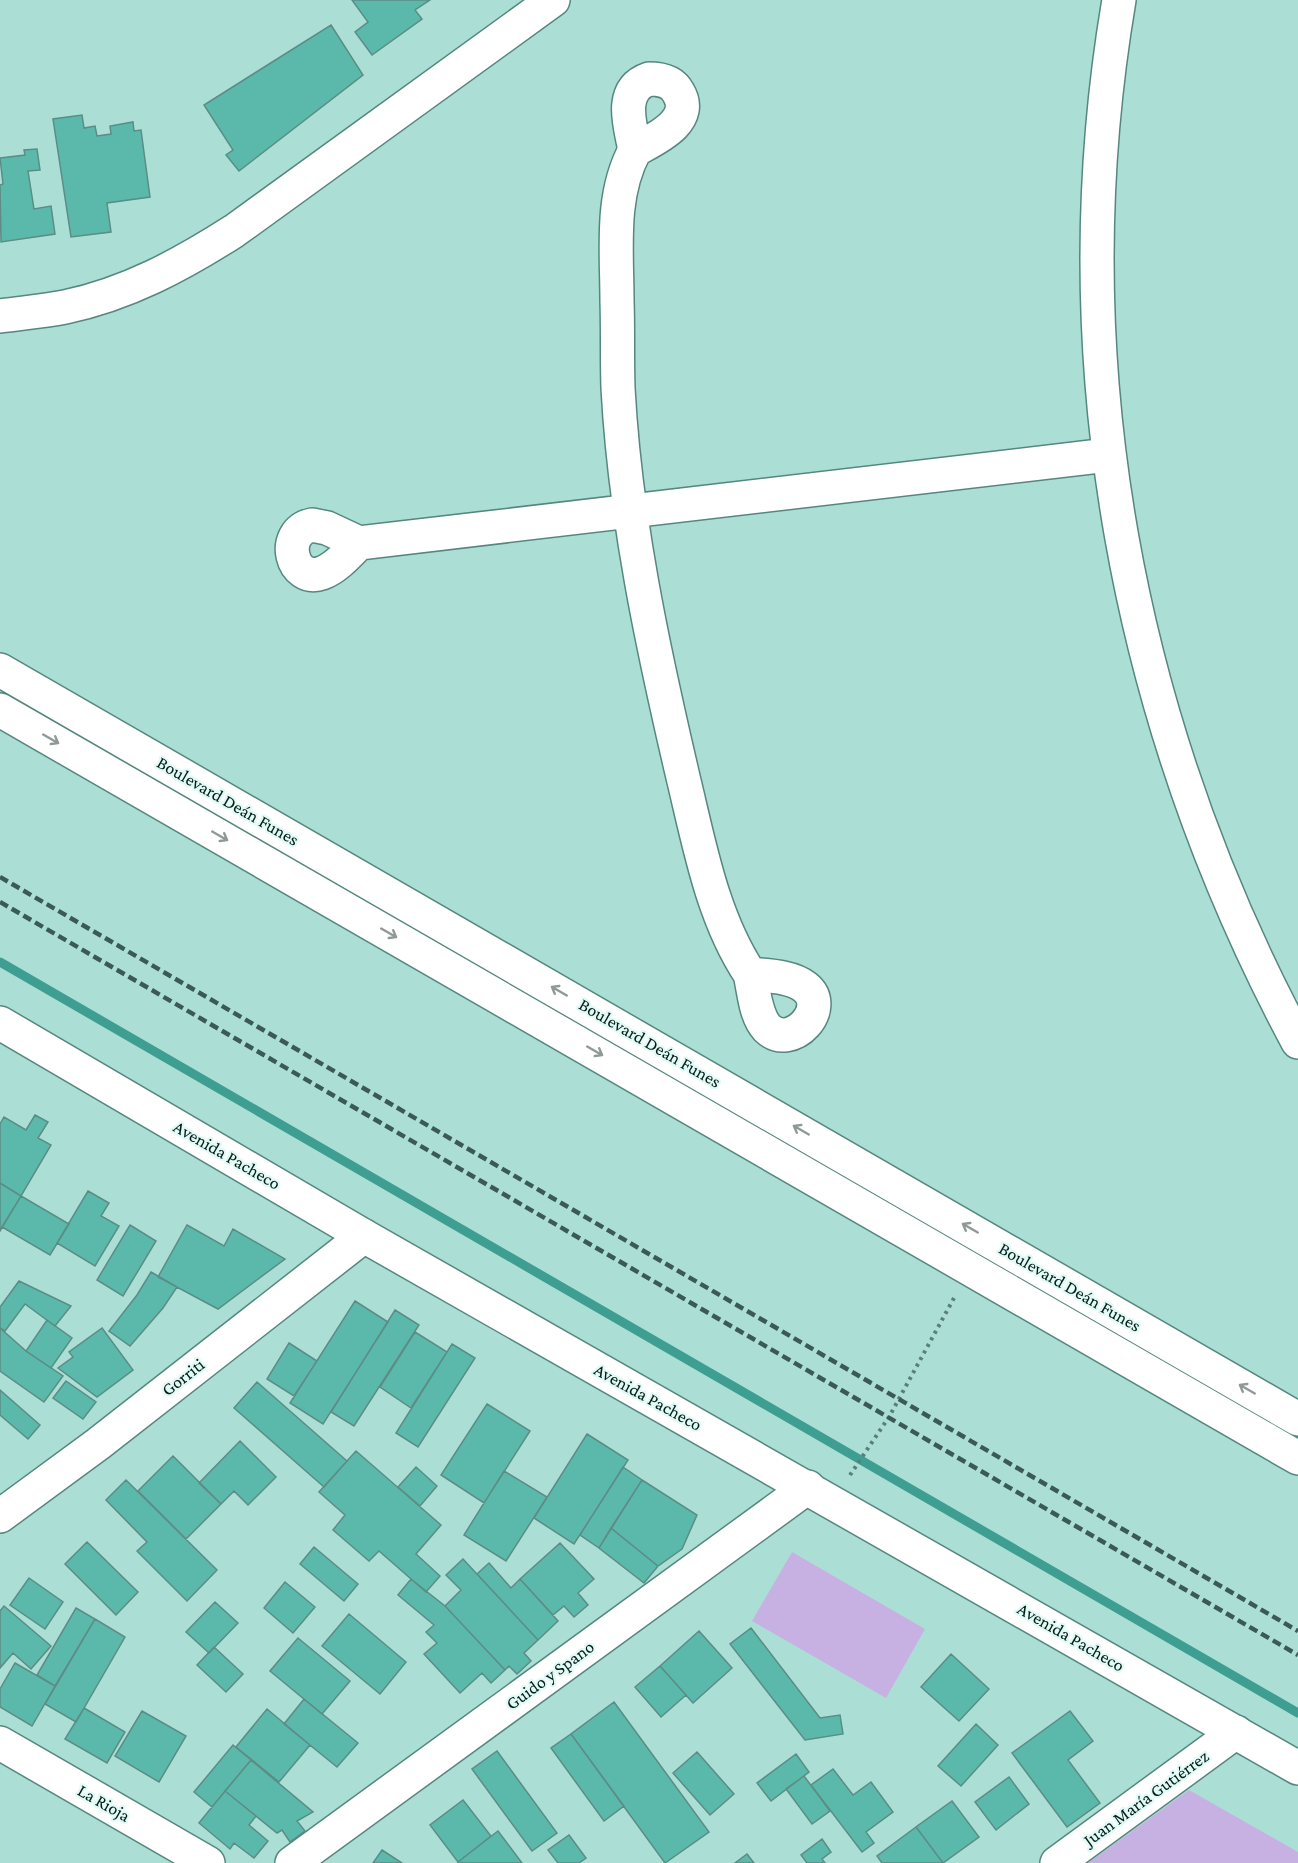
<svg xmlns="http://www.w3.org/2000/svg" width="1298" height="1863" viewBox="0 0 1298 1863" font-family="'Crimson Pro',serif">
<style>
.green{fill:#c6b1e2}
.lines{fill:none;stroke-linecap:round;stroke-linejoin:round}
.stream{stroke:#3e9e92;stroke-width:9}
.building{fill:#5bb9ac;stroke:#5b8c85;stroke-width:1.5}
.street-casing{stroke:#56877f;stroke-width:36}
.secondary-casing{stroke:#56877f;stroke-width:36}
.path{stroke:#5a7f79;stroke-width:4;stroke-dasharray:3 4.5;stroke-linecap:butt}
.street{stroke:#fff;stroke-width:33}
.secondary{stroke:#fff;stroke-width:33}
.rail{stroke:#3b5a55;stroke-width:4.5;stroke-dasharray:9 4.5;stroke-linecap:butt}
.oneway{stroke:#8f9998}
.labels{text-anchor:middle;dominant-baseline:central;stroke-width:4.5;stroke-linejoin:round;paint-order:stroke}
.street-label{font-size:18px;fill:#071c19;stroke:#e0faf5}
</style>
<rect width="100%" height="100%" fill="#abdfd6"/>
<path class="green" d="M792,1552L925,1629L886,1698L752,1621Z
M1189,1790L1298,1852V1863H1088Z"/>
<g class="lines">
<path class="stream" d="M0,962L1298,1713"/>
</g>
<path class="building" d="M352,0H430L415,10L422,19L372,55L355,32L368,22Z
M331,25L363,75L239,171L226,155L233,150L204,105Z
M82,115L84,128L95,126L97,136L111,134L110,126L133,122L134,131L141,130L150,197L107,203L111,232L71,237L53,119Z
M37,149L40,170L28,171L34,209L51,206L55,234L1,242L0,185L3,184L0,158L25,155L24,150Z
M35,1115L48,1122L38,1138L51,1145L21,1196L0,1183V1124L4,1117L26,1130Z
M0,1183L21,1196L0,1231Z
M88,1191L109,1203L101,1216L119,1226L95,1266L57,1243Z
M21,1196L69,1224L50,1255L2,1227Z
M130,1225L156,1241L123,1296L97,1280Z
M187,1225L224,1246L233,1229L285,1259L218,1309L158,1277Z
M151,1272L177,1287L163,1308L130,1346L109,1331L137,1295Z
M19,1281L71,1306L55,1326L25,1304L5,1331L0,1328V1307Z
M355,1301L388,1322L323,1424L290,1403Z
M395,1310L419,1325L354,1426L331,1412Z
M47,1320L72,1338L51,1368L26,1351Z
M0,1328L26,1351L63,1376L44,1402L0,1371Z
M102,1328L133,1370L97,1397L58,1368L73,1357L69,1352Z
M415,1332L447,1352L411,1408L380,1387Z
M289,1343L317,1361L294,1396L267,1379Z
M452,1344L475,1358L418,1447L396,1433Z
M66,1381L96,1402L83,1419L53,1398Z
M257,1382L347,1461L324,1487L234,1408Z
M0,1390L40,1425L28,1439L0,1415Z
M487,1404L530,1431L484,1503L441,1475Z
M587,1434L628,1460L574,1544L534,1518Z
M240,1441L276,1477L248,1505L234,1491L221,1504L199,1483Z
M356,1451L441,1525L416,1554L440,1576L426,1592L379,1551L369,1561L333,1530L345,1515L319,1492Z
M173,1456L221,1504L186,1539L138,1491Z
M416,1467L437,1486L420,1506L398,1487Z
M623,1467L642,1480L599,1548L580,1535Z
M504,1471L547,1497L506,1561L464,1535Z
M126,1480L217,1570L187,1601L137,1551L147,1542L106,1500Z
M642,1480L697,1515L682,1549L658,1566L611,1528Z
M611,1528L658,1566L644,1583L599,1548Z
M87,1542L138,1592L116,1615L65,1564Z
M560,1543L594,1579L578,1593L588,1605L574,1617L564,1606L553,1615L520,1579Z
M314,1547L358,1584L344,1601L300,1564Z
M463,1559L538,1640L524,1653L531,1661L517,1674L509,1666L505,1670L445,1606L461,1590L446,1575Z
M489,1563L511,1588L520,1579L558,1621L538,1640L477,1574Z
M29,1578L63,1602L45,1629L10,1605Z
M411,1579L445,1606L505,1670L491,1683L482,1673L460,1693L424,1654L437,1643L426,1632L434,1625L398,1595Z
M285,1582L315,1607L293,1633L264,1608Z
M215,1602L238,1623L209,1653L186,1632Z
M4,1606L51,1646L31,1669L13,1653L0,1668V1611Z
M76,1608L95,1619L55,1686L37,1675Z
M349,1614L406,1662L380,1694L322,1646Z
M95,1619L125,1637L76,1722L45,1704Z
M751,1628L820,1718L840,1715L843,1734L805,1740L730,1644Z
M699,1631L732,1668L693,1703L660,1666Z
M298,1638L350,1681L322,1714L270,1671Z
M214,1647L243,1674L226,1692L197,1665Z
M951,1654L989,1689L959,1721L921,1687Z
M15,1663L55,1686L32,1726L0,1707V1689Z
M660,1666L686,1695L661,1717L635,1687Z
M304,1699L358,1743L337,1767L284,1724Z
M614,1702L709,1832L665,1863L571,1734Z
M84,1708L125,1732L107,1763L65,1739Z
M267,1709L310,1745L279,1782L236,1747Z
M142,1711L186,1736L159,1782L115,1756Z
M1070,1711L1093,1741L1068,1760L1100,1803L1067,1827L1012,1753Z
M976,1724L998,1745L961,1786L938,1766Z
M571,1734L624,1806L604,1821L551,1748Z
M233,1745L251,1760L212,1807L194,1792Z
M497,1751L557,1833L532,1851L472,1769Z
M697,1752L734,1794L710,1815L673,1773Z
M796,1754L809,1772L771,1801L757,1783Z
M251,1760L313,1812L297,1821L305,1831L290,1842L282,1830L277,1833L225,1791Z
M833,1769L853,1795L871,1782L893,1812L866,1832L874,1843L862,1852L811,1785Z
M804,1776L830,1811L812,1824L786,1789Z
M1009,1777L1029,1804L996,1830L975,1802Z
M225,1791L256,1816L249,1825L268,1841L254,1858L234,1843L230,1849L199,1823Z
M463,1800L491,1836L458,1862L430,1825Z
M952,1801L979,1837L943,1863L916,1827Z
M916,1827L943,1863H882L877,1856Z
M498,1831L522,1863H458V1862Z
M569,1835L586,1858L579,1863H558L548,1850Z
M822,1839L831,1852L822,1859L825,1863H807L801,1855Z
M382,1850L402,1863H373Z
M747,1854L754,1863H735Z"/>
<g class="lines">
<defs>
<path id="street" d="M1119,0C1058,358 1127,723 1298,1042
M649,79C661,79 672,81 678,92C696,121 655,139 635,150C630,125 618,90 649,79Z
M635,150C610,196 617,250 617,301C618,330 617,359 618,388C625,519 653,649 683,777C699,843 712,917 750,974
M0,316C21,313 44,311 65,307C127,294 181,265 234,231L553,0
M312,525L327,528L359,543C349,553 336,568 322,573C291,584 279,532 312,525Z
M359,543L1108,455
M750,974C767,976 791,976 805,987C832,1008 791,1052 767,1028C755,1015 754,990 750,974Z
M0,1516L98,1444L364,1236
M0,1743L208,1863
M292,1863L808,1487
M1057,1863L1236,1732"/>
<path id="secondary" d="M0,670L1298,1419
M0,710L1298,1458
M0,1023L364,1236L1298,1768"/>
</defs>
<use href="#street" class="street-casing"/>
<use href="#secondary" class="secondary-casing"/>
<path class="path" d="M850,1475L889,1417L954,1298"/>
<use href="#street" class="street"/>
<use href="#secondary" class="secondary"/>
<path class="rail" d="M0,877L1298,1631
M0,902L1298,1655"/>
</g>
<defs><path id="oneway-shaft" d="M-6 0H5M1.5-3L5.5 0L1.5 3" fill="none" stroke-width="1.6" stroke-linecap="round" stroke-linejoin="round" transform="scale(1.5)"/></defs>
<g class="oneway">
<use href="#oneway-shaft" transform="translate(51 739) rotate(30)"/>
<use href="#oneway-shaft" transform="translate(220 836) rotate(30)"/>
<use href="#oneway-shaft" transform="translate(389 933) rotate(30)"/>
<use href="#oneway-shaft" transform="translate(559 991) rotate(-150)"/>
<use href="#oneway-shaft" transform="translate(595 1051) rotate(30)"/>
<use href="#oneway-shaft" transform="translate(801 1130) rotate(-150)"/>
<use href="#oneway-shaft" transform="translate(970 1228) rotate(-150)"/>
<use href="#oneway-shaft" transform="translate(1247 1389) rotate(-150)"/>
</g>
<g class="labels">
<g class="street-label">
<text transform="translate(228 801) rotate(30)">Boulevard Deán Funes</text>
<text transform="translate(650 1043) rotate(30)">Boulevard Deán Funes</text>
<text transform="translate(227 1155) rotate(30)">Avenida Pacheco</text>
<text transform="translate(1070 1287) rotate(30)">Boulevard Deán Funes</text>
<text transform="translate(183 1377) rotate(-38)">Gorriti</text>
<text transform="translate(648 1397) rotate(29)">Avenida Pacheco</text>
<text transform="translate(1071 1637) rotate(30)">Avenida Pacheco</text>
<text transform="translate(550 1675) rotate(-36)">Guido y Spano</text>
<text transform="translate(1146 1798) rotate(-36)">Juan María Gutiérrez</text>
<text transform="translate(104 1803) rotate(30)">La Rioja</text>
</g>
</g>
</svg>
